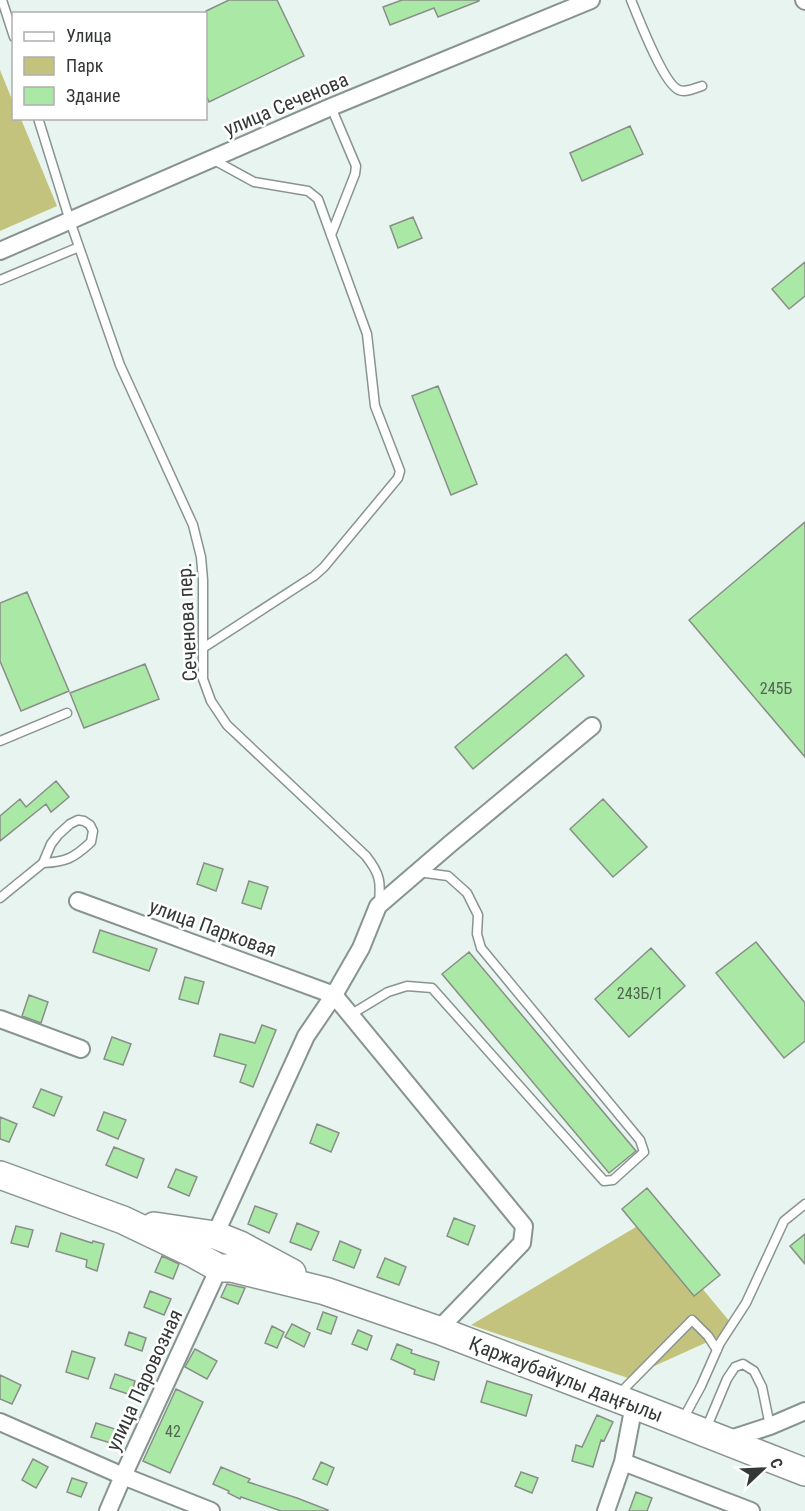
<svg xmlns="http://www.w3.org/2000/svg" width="805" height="1511" viewBox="0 0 805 1511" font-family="'Roboto Condensed',sans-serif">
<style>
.green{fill:#c3c37d}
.building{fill:#aae9a5;stroke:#898f88;stroke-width:1.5}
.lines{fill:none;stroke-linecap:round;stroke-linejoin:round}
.service-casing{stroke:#899490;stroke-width:11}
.minor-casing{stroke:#899490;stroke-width:20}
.trunk-casing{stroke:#899490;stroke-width:30}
.service{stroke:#fff;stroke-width:8}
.minor{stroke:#fff;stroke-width:16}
.trunk{stroke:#fff;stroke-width:27}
.labels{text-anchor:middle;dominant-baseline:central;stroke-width:5;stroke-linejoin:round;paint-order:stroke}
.number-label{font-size:16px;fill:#526452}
.street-label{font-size:20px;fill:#343837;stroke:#fff}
</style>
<rect width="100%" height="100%" fill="#e8f4f0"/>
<path class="green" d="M0,70L13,102L14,118L21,119L57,206L0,231Z
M646,1221L736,1329L628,1378L471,1325Z"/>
<path class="building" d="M229,0H277L304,56L209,102L206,95V11Z
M402,0H479V1L438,17L434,8L390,25L383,7Z
M630,126L643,154L582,181L570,153Z
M413,217L422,238L398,248L390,226Z
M805,262V296L789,309L772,289Z
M438,386L477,484L451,495L412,396Z
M805,522V757L689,620Z
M27,592L69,691L21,711L0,661V603Z
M566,654L584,676L473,769L455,747Z
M145,664L159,699L84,728L70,693Z
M56,781L69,797L51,812L46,804L0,841V816L20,799L26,807Z
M603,799L647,847L613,877L570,829Z
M204,863L223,869L216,891L197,884Z
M249,881L268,887L261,909L242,903Z
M100,930L157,949L149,971L93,952Z
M756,942L805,1003V1041L784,1058L716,973Z
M651,948L685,986L629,1037L595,999Z
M469,952L636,1151L609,1173L442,974Z
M185,977L204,982L198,1004L179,999Z
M29,995L48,1002L41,1023L22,1016Z
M262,1025L276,1030L253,1087L240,1082L246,1065L214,1056L220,1034L255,1043Z
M112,1037L131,1044L123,1065L104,1059Z
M41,1089L62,1097L54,1116L33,1107Z
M104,1112L126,1120L118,1139L97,1130Z
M0,1117L17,1124L9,1142L0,1139Z
M317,1124L339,1133L331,1152L310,1143Z
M114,1147L144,1159L137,1178L106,1165Z
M176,1169L197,1177L189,1196L168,1187Z
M647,1188L720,1275L694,1296L622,1209Z
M255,1206L277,1214L269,1233L248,1224Z
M454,1218L475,1226L468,1245L447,1236Z
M297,1223L319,1232L311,1250L290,1242Z
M16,1226L33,1230L28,1247L11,1243Z
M61,1233L92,1243L93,1241L104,1244L97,1271L86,1267L87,1260L56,1251Z
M805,1234V1264L790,1246Z
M340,1241L361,1250L354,1268L333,1260Z
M162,1256L179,1264L173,1279L155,1272Z
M385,1258L406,1267L399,1285L377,1277Z
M227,1284L245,1288L238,1304L221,1297Z
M150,1291L171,1299L164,1315L144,1307Z
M323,1312L337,1317L331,1334L317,1329Z
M292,1324L310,1333L304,1347L285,1337Z
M272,1326L284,1332L277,1348L265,1343Z
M358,1330L372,1336L367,1350L352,1344Z
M129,1332L146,1338L142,1351L125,1345Z
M397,1344L412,1350L411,1353L439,1362L434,1380L414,1374L415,1370L391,1359Z
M195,1349L217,1361L207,1379L185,1367Z
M72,1351L95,1358L88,1379L66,1372Z
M115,1374L135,1381L131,1395L110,1388Z
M0,1375L21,1385L12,1404L0,1399Z
M487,1381L532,1395L526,1416L481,1402Z
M176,1389L203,1402L170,1473L143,1461Z
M597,1415L613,1422L604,1441L601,1440L593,1467L572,1461L576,1445L582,1447Z
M96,1423L118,1430L114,1444L91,1437Z
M33,1459L48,1467L36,1488L22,1480Z
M321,1462L334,1468L327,1485L313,1479Z
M221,1467L250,1479L248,1482L297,1498L328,1510L327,1511H281L241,1497L240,1499L228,1493L229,1491L213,1484Z
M521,1472L538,1478L532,1493L515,1486Z
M72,1478L87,1483L81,1497L67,1492Z
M636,1492L652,1498L647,1511H629Z"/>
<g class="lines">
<defs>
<path id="service" d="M2,0L14,37
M631,0C638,17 664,85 679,90C686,93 695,88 702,86
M38,118L70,221L120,365L193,525L201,557L203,580V679L211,701L227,725L366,856C380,874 381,881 379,903
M331,235L355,174L356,166L331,107
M0,280L79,247
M203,648L314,576L324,567L398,478L400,471L375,406L367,334L318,199L308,191L254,182L212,159
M0,741L67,713
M0,898L43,863L51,844L58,835L70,824L78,820L84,821L90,825L93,831L91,842C74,858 66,862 43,863
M350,1015L388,992L407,986L432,988L604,1181L613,1180L644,1152L640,1140L481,948L477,934L478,915L467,893L448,876L418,872
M618,1395L692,1320L708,1336L717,1350
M682,1421L701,1386L720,1343L746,1303L784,1221L805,1204
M706,1429L727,1379L735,1367L743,1364L754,1371L762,1387L770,1426"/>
<path id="minor" d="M804,0L805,1
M0,251L331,107L591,0
M78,901L334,995L524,1226L522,1243L438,1330
M0,1019L81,1049
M215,1235L306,1036L334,995L361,948L378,906L450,844L592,726
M0,1422L123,1476L211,1511
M724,1441L770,1426L805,1411
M623,1462L751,1511
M108,1511L123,1476L219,1268
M606,1511L623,1462L634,1405"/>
<path id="trunk" d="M0,1175L123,1220L192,1253L219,1268H231L325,1291L438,1330L634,1405L805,1472
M154,1226L215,1235L240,1245L292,1273"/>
</defs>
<use href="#service" class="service-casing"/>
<use href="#minor" class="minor-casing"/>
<use href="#trunk" class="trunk-casing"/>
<use href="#service" class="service"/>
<use href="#minor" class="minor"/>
<use href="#trunk" class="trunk"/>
</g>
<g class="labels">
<g class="number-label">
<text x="776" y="688">245Б</text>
<text x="640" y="993">243Б/1</text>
<text x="173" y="1431">42</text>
</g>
<g class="street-label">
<text transform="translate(286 104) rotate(-23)">улица Сеченова</text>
<text transform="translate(187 622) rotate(-93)">Сеченова пер.</text>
<text transform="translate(213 928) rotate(20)">улица Парковая</text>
<text transform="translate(566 1379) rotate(21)">Қаржаубайұлы даңғылы</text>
<text transform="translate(144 1380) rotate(-65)">улица Паровозная</text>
</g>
</g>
<rect x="12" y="12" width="195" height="108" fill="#ffffff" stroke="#aeafaf" stroke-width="1.5"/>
<rect x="24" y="32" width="30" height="9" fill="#ffffff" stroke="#aeafaf" stroke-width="1.5"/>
<text x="66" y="42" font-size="18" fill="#343837">Улица</text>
<rect x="24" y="57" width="30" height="18" fill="#c3c37d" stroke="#aeafaf" stroke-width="1.5"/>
<text x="66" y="72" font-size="18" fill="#343837">Парк</text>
<rect x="24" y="87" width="30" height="18" fill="#aae9a5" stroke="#aeafaf" stroke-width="1.5"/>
<text x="66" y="102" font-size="18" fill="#343837">Здание</text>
<g transform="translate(763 1469) rotate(67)" stroke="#ffffff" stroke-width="4.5" paint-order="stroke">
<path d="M0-4.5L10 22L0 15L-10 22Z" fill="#343837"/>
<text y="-9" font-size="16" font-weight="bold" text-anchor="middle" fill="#343837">С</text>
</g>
</svg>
